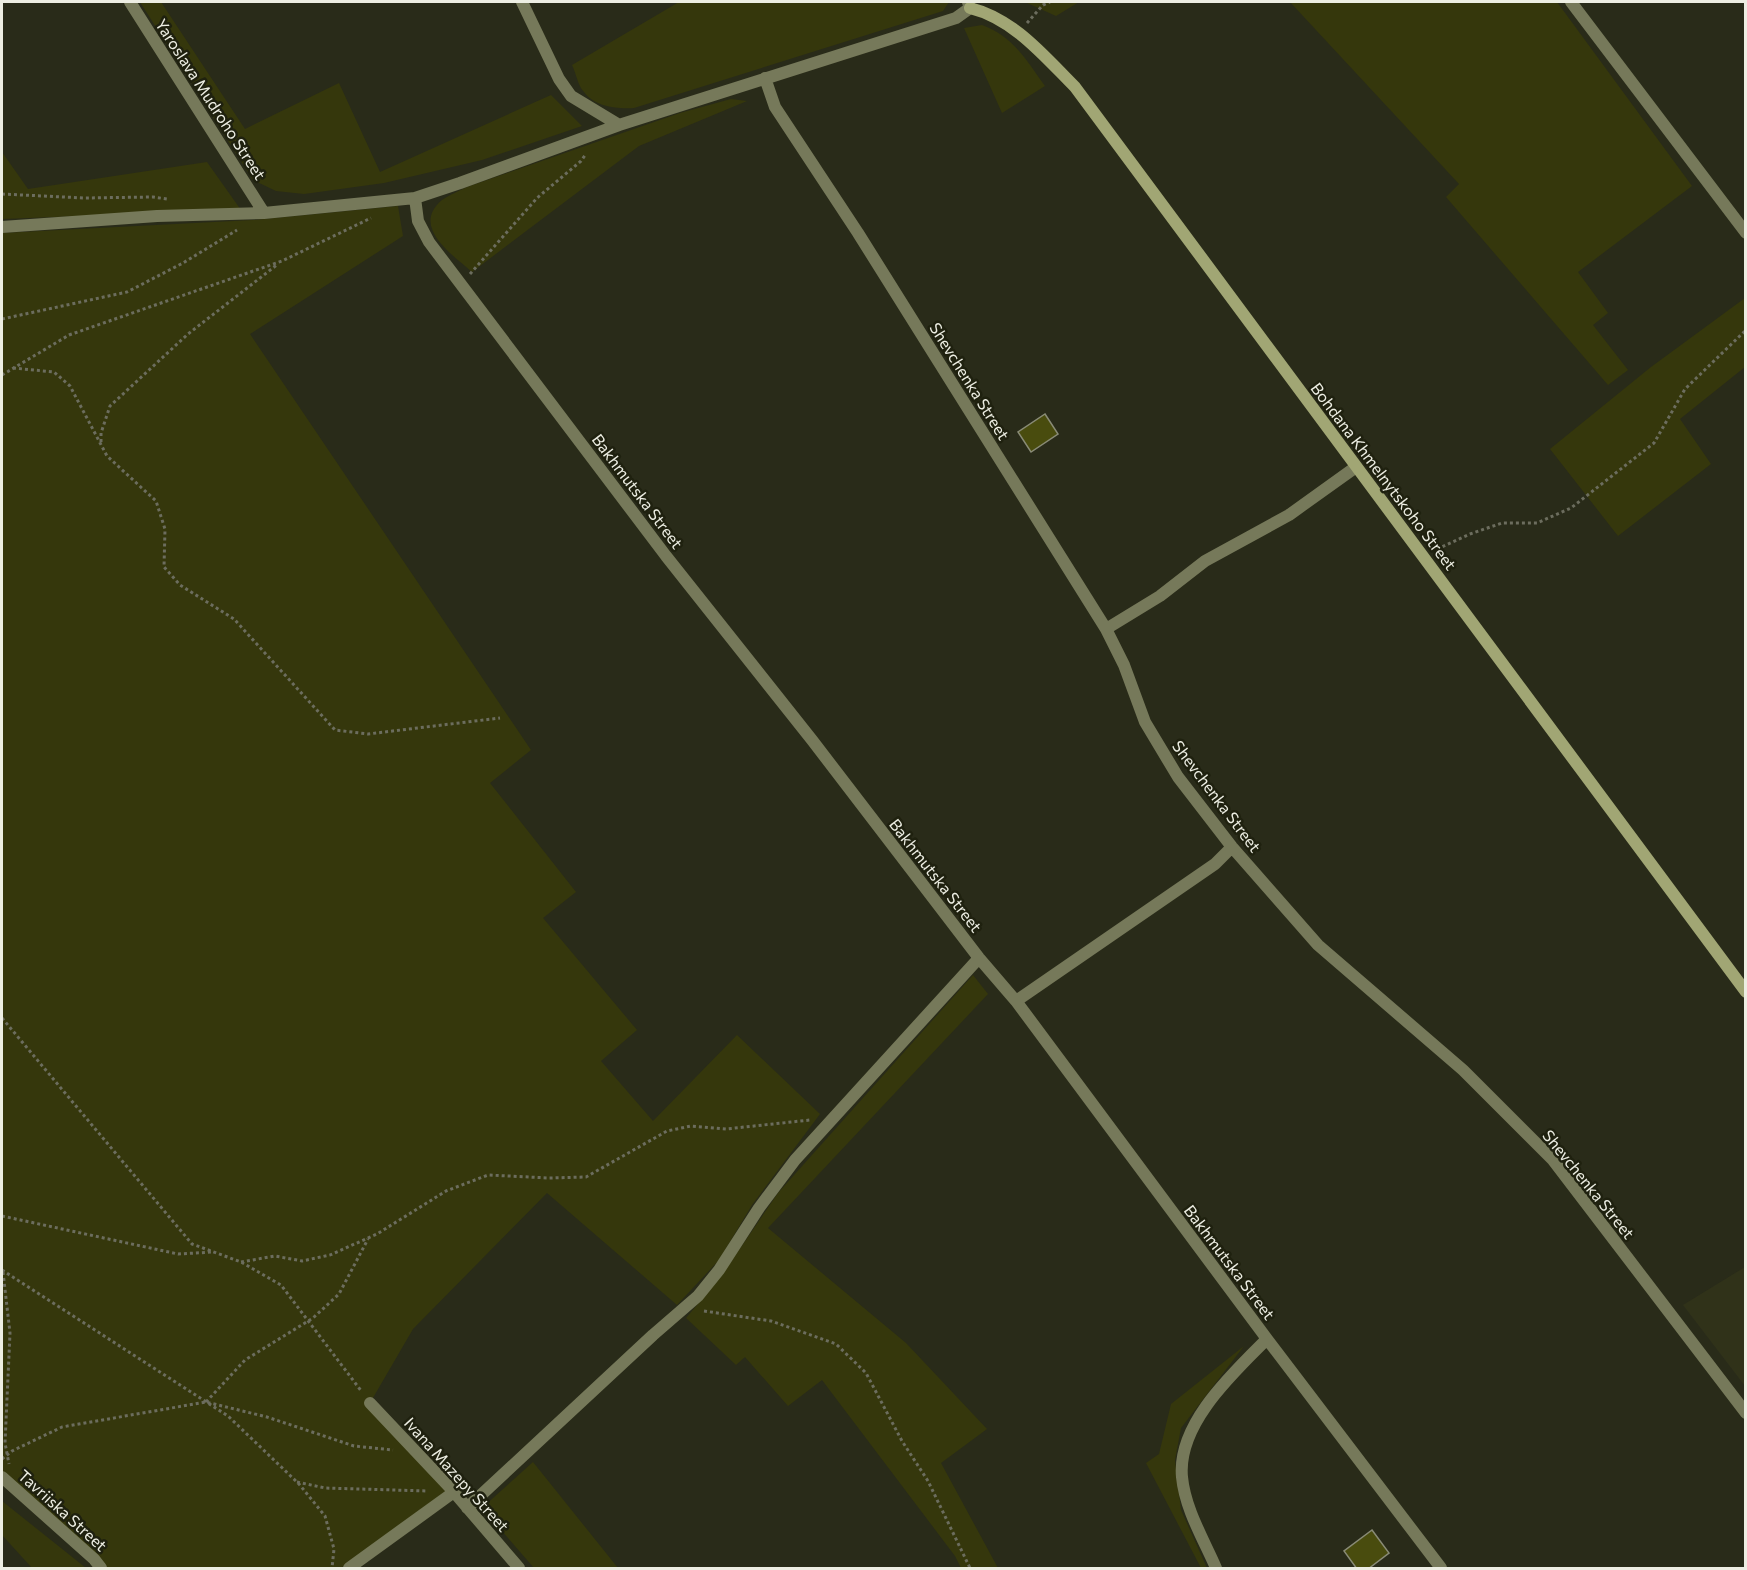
<svg xmlns="http://www.w3.org/2000/svg" width="1747" height="1570" viewBox="0 0 1747 1570" font-family="Commissioner,sans-serif">
<style>
.built{fill:#303219}
.green{fill:#35370c}
.building{fill:#494c0e;stroke:#898b76;stroke-width:1.5}
.lines{fill:none;stroke-linecap:round;stroke-linejoin:round}
.path{stroke:#6c6d5e;stroke-width:3;stroke-dasharray:3 3;stroke-linecap:butt}
.street{stroke:#76795a;stroke-width:12}
.secondary{stroke:#a1a674;stroke-width:12}
.labels{text-anchor:middle;dominant-baseline:central;stroke-width:5;stroke-linejoin:round;paint-order:stroke}
.street-label{font-size:16px;fill:#edeee3;stroke:#1f210f}
</style>
<rect width="100%" height="100%" fill="#292b19"/>
<path class="built" d="M1745,1267V1386L1683,1305Z"/>
<path class="green" d="M140,2H161L245,129L339,83L380,172L551,95L582,126L482,160L384,183L304,194L276,191L253,180Z
M679,2H949L943,11L634,108C617,109 595,107 584,92C578,86 576,73 572,65Z
M1025,2H1079L1056,16Z
M1290,2H1557L1692,186L1578,272L1608,313L1593,325L1628,370L1608,385L1446,197L1459,184Z
M982,25C1013,36 1027,61 1045,86L1002,113L964,28Z
M731,99L747,101L639,146L472,272C453,255 410,227 442,200C449,195 459,191 467,187L680,113Z
M2,152L28,189L207,162L241,210L2,219Z
M398,206L403,236L250,334L531,750L490,783L576,892L543,918L637,1030L601,1061L653,1121L737,1035L820,1114L752,1205L719,1260L677,1305L547,1193L413,1329L370,1403L446,1491L341,1568H106L2,1472V233L253,220Z
M1745,298V367L1680,419L1711,464L1618,536L1550,449L1651,367Z
M973,975L988,994L768,1228L906,1343L987,1429L941,1463L998,1568H961L955,1556L822,1380L788,1406L745,1357L736,1365L686,1318L719,1279L778,1193Z
M1244,1346L1181,1428L1175,1460L1181,1510L1207,1568H1201L1146,1463L1159,1454L1171,1404Z
M533,1462L618,1568H534L482,1508Z
M2,1501L86,1568H32L2,1535Z"/>
<path class="building" d="M1045,414L1058,434L1031,452L1018,432Z
M1372,1530L1389,1553L1368,1569H1357L1344,1551Z"/>
<g class="lines">
<path class="path" d="M1027,23L1043,5L1050,2
M2,194L84,198L153,197L167,199
M470,274L537,198L581,161L586,154
M2,319L127,292L183,263L237,230
M13,368L54,372L70,386L107,456L156,501L165,529L164,567L180,585L234,619L335,730L368,734L500,718
M2,375L69,335L282,261L371,218
M101,442V433L110,406L188,334L278,264
M1437,549L1470,534L1502,523H1537L1571,508L1654,443L1685,389L1746,330
M2,1018L192,1244L241,1262L281,1285L362,1392
M2,1216L178,1254L213,1252
M241,1262L275,1256L302,1261L330,1255L377,1234L446,1191L488,1175L549,1178L586,1177L667,1131L691,1126L726,1129L810,1120
M2,1270L228,1416L299,1484L325,1516L334,1549L332,1568
M3,1272L10,1333L5,1443L9,1464
M704,1311L771,1321L836,1344L866,1373L902,1441L928,1481L970,1568
M206,1402L245,1360L313,1318L339,1294L368,1239
M2,1459L12,1451L62,1427L206,1402L267,1417L354,1446L393,1450
M297,1482L325,1488L428,1491"/>
<path class="street" d="M130,2L264,213
M522,2L559,79L571,96L619,125
M1571,2L1746,233
M765,78L775,107L858,233L1106,629L1124,665L1145,722L1178,777L1232,847L1318,945L1463,1070L1553,1160L1746,1413
M415,198L418,221L429,242L666,556L812,740L979,958L1016,1001L1267,1339L1441,1568
M2,227L157,216L264,213L415,198L460,183L619,125L956,18L970,8L968,2
M1106,629L1160,596L1205,561L1289,515L1356,467
M1016,1001L1215,864L1232,847
M370,1403L454,1492L519,1568
M2,1477L94,1559L101,1568
M467,1508L653,1335L698,1296L719,1270L759,1208L795,1160L979,958
M349,1568L454,1492
M1216,1568C1204,1540 1185,1509 1182,1477C1177,1424 1233,1373 1267,1339"/>
<path class="secondary" d="M970,8C1014,19 1044,56 1075,87L1746,992"/>
</g>
<g class="labels">
<g class="street-label">
<text transform="translate(211 99) rotate(57)">Yaroslava Mudroho Street</text>
<text transform="translate(970 381) rotate(58)">Shevchenka Street</text>
<text transform="translate(1384 476) rotate(53)">Bohdana Khmelnytskoho Street</text>
<text transform="translate(638 491) rotate(53)">Bakhmutska Street</text>
<text transform="translate(1217 796) rotate(53)">Shevchenka Street</text>
<text transform="translate(936 875) rotate(52)">Bakhmutska Street</text>
<text transform="translate(1589 1184) rotate(51)">Shevchenka Street</text>
<text transform="translate(1230 1262) rotate(53)">Bakhmutska Street</text>
<text transform="translate(457 1474) rotate(48)">Ivana Mazepy Street</text>
<text transform="translate(63 1510) rotate(42)">Tavriiska Street</text>
</g>
</g>
<rect width="1747" height="1570" fill="none" stroke="#edeee3" stroke-width="6"/>
</svg>
